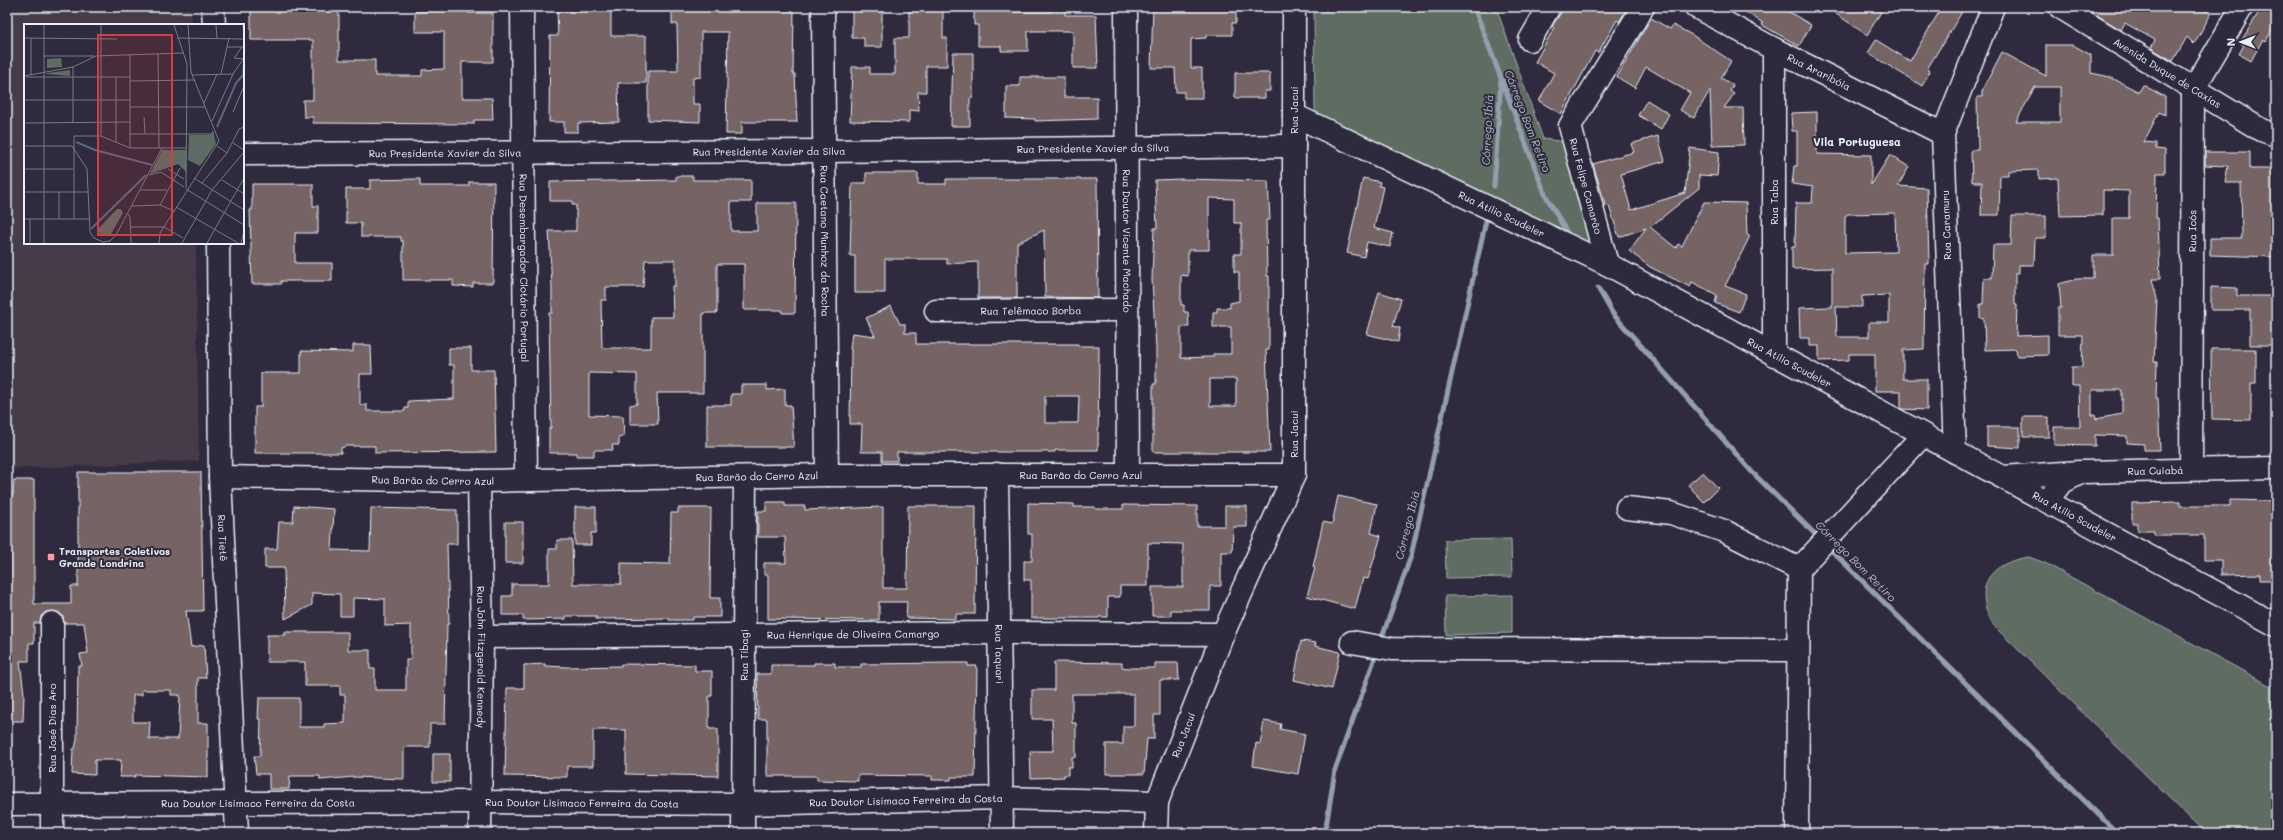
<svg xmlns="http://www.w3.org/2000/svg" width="2283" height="840" viewBox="0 0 2283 840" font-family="Mali,sans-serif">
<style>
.built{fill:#443b48}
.green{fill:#5e6c62;stroke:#a3aead}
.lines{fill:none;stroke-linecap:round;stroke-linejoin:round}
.stream{stroke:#949eaf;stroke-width:5}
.building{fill:#766363;stroke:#e8f1f8;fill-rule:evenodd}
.minor-casing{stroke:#e8f1f8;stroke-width:25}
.minor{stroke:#2f2a3d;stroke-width:22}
.poi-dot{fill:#ff9aa2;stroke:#2f2a3d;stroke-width:1.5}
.labels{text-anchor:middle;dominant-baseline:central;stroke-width:4;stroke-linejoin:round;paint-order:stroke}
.street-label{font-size:10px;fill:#e8f1f8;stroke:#2f2a3d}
.poi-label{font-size:10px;font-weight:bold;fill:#e8f1f8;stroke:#2f2a3d;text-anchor:start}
.water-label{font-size:11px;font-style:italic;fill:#b0b9c8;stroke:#2f2a3d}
.neighbourhood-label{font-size:11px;font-weight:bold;fill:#e8f1f8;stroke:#2f2a3d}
.inset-river{fill:none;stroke:#5c667f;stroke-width:2}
.inset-road{fill:none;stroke:#797a88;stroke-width:1}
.view{fill:#d83c3d;fill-opacity:0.15;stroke:#d83c3d;stroke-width:2}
.inset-edge{fill:none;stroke:#e8f1f8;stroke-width:2}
</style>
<rect width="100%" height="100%" fill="#2f2a3d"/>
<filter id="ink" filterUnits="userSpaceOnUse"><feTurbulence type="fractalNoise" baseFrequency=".025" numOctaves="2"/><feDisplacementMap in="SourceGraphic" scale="8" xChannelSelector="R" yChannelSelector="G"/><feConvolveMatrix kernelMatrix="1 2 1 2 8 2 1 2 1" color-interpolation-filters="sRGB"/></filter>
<g filter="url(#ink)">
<path class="built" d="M7,7H191L192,25H25V243H196L199,461L7,469Z"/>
<path class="green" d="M1314,7H1496L1543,139L1566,142L1591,244L1315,112Z
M1511,539L1512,577L1446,578L1445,540Z
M2029,557L2045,563L2276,689V831L2274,833H2205L1994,626C1972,588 1988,563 2029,557Z
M1512,595V633L1446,635L1445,596Z"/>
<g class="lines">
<path class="stream" d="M1474,7L1545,194L1570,238
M1494,186L1501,79
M1598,288L1613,314L1752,472L1821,540
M1828,547L2117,833
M1380,643L1411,556L1487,216
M1325,833L1335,770L1377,652"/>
</g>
<path class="building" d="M251,7H339V60H375V76H422V70L444,69V32H415V12L447,11V7H468V13H493V62H462V98H492L493,120H474V124L313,123V117H304L303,100H313V40H251Z
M672,7H794L793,74H795L797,122H742V134H726L728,32H701V77L693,78V104H700V122L648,120V71H678L677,24H672Z
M974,7L1014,8V12H1051V8H1065V15H1096L1098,68H1073V31H1028V51H1001V46H978V25H974Z
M1153,7H1236V23H1232V35H1206V38L1191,39V68H1202V98H1184V92H1176L1175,68H1151Z
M1565,7H1628L1619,22L1617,20L1598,53L1595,51L1561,114L1539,101L1554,73L1535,62L1554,28L1552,26Z
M1738,7H1781L1811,25L1799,46L1762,25L1763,23Z
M1826,7H1884L1867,35Z
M1942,7H1965L1927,69L1930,71L1922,86L1868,53L1876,40L1910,61Z
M2102,7H2198L2211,14L2194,44L2187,37L2173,61L2151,48L2155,40L2125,23L2121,30L2097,15Z
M2262,7H2276V23L2266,41L2263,39L2251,61L2239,54L2244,45L2240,43Z
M852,8H882V47H864V38H852Z
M909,8H943V38H947V66H926V92H918L919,111L909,110V122L850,121L852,67H870V74H895V38H909Z
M611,10V36H646V83H618L619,122L578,123V132H564V122H549L550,36H558L557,11Z
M1651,18L1670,29L1673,25L1692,35L1731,61L1721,78L1733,85L1730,91L1734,94L1724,108H1743L1744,145L1712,146L1710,90L1694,118L1680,110L1690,93L1646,67L1635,88L1617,77Z
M2046,45H2073L2091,55V73L2110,77L2139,92L2143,85L2165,97V115L2159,112L2144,142L2156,143V149L2165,150V173H2157L2156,218H2158L2160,279H2152L2157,299L2154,362H2157L2156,398H2158L2160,450H2144V444L2127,443V436L2095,435V446L2054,445V427H2080L2079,386H2072V367H2082L2083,335H2058V308H2061L2059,284L2076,279H2093V255H2113V218H2129V191L2103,190V215L2060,216L2058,178L2039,179V170L2008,171V175H2000L1999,215H1981L1982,182H1972L1971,150H1978L1977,97H1982V91L2002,52L2046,76ZM2035,87H2060V122H2016ZM2092,390H2122V414L2096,419L2095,415H2092Z
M953,53H973V98H970V126H951Z
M1235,73H1270V91H1265V98H1235Z
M1020,77H1064V97H1097V119L1035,121V119L1006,118V86H1020Z
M1647,100L1669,114L1661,129L1638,115Z
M1817,112V154L1871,155V185L1890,155L1909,167L1898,186L1927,188L1929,264H1925L1924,349L1903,350V379H1927V410L1901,409V391H1875V354H1849V360L1819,361V346H1810V338H1800L1799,308L1832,307V268L1792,269V247H1795L1796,203H1812L1813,187L1792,184L1794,166H1797V131H1792L1791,113ZM1895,213L1896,252L1845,253V216L1848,214ZM1889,295V322H1869V337H1837L1836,307H1862V296Z
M1658,136L1665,161L1621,174L1631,210L1685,193L1690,148L1719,152L1717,176L1699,175V188L1650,227L1676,248L1678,244L1682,246L1704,202L1746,203L1747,235L1750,236L1725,286L1746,294L1739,312L1715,303L1717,295L1692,282L1690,287L1650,267L1629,251L1646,228L1619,237L1609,206L1606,207L1593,164L1634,152L1631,144Z
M2205,152H2250V169H2276V257L2210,255V238H2242L2241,183H2225L2228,166L2205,165Z
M866,173H918V184H946V179H1097L1098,298L1045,297L1044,230L1017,243V298H978V262L947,264V259H885V293H855V256H850L852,183H866Z
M676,176H693V180H751V202H731V231H757V203H796L795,313H782V310H744V264H717V313H703V393H657L658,424H630V405L637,404V374L589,373V415L623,416L624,437H619V445H612L613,450H594V456H577V453H549V428H551L549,313H552V288L549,231H576V205H572V201H550V182L676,180ZM645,260H675V286H672L673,317H651V348H602L601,300H606V287H643Z
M1363,178L1380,182L1379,186L1383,187L1374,228L1393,233L1390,247L1367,242L1364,257L1347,253Z
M420,179V186H469V182H494L493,283H473V287L453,286V280H403V241H401V237H361V223H346V189H370V180Z
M1183,179L1268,181L1270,220H1266L1267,276H1269V350H1266L1270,452H1153V384H1156V348L1152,279L1154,228H1157L1155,180ZM1209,198L1234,199V223H1241V254H1234V272H1239V301L1230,303V308H1217V312H1213V327H1231V354H1213V357H1210L1181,358V327H1189L1188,312H1184V305H1181V275L1188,276V250H1209ZM1210,379H1236V406H1210Z
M252,184H313V206H318V233H295V263H332V281H281V284H252L250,210H252Z
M2012,216H2046V238H2035L2034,265H2019V273H2015V305H2017L2016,336L2048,335V355L2017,356L2016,349L1985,350L1984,319L1980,318V304H1983L1984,278H1992L1993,245H2011Z
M2211,287L2237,288V296H2276V345H2250V310H2211Z
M1379,292L1401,299L1393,326L1400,328L1398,342L1367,334Z
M891,306L900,324H905V333H916V344H1078V346H1099L1098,450H1055V452H897V461H882V452H861L862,424H850L851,349H850L852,333L875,336L866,318ZM1045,396H1079L1078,423H1045Z
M353,345H371L372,374H360V405H367V411H405V408H408V401L454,399V365H449V348H471V370H494L496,452L375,453V446H346L341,448V453H255V407H261V373H301V351L353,352Z
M2211,349H2256V383H2251V420L2212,419Z
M741,385H767V390L785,389V405H791L794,447H707V405H731V394H741Z
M2023,417H2049V437H2023Z
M1987,427H2020V448L1987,446Z
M78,472H201L203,611H186L191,647L204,645L206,678H198V723H208V777L135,775V777H120L121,760H95V775L72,774L73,749H75L77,739L78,666H82L80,654L88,653L84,623H64L63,616L58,612H46L41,616L40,623H34V643H29V661H20L24,694L23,721H7V495H13L14,480H34V604H71V586H78ZM142,690H171V695H180L178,739H149L150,722H133V695H142Z
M1703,472L1718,488L1704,502L1688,485Z
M1338,496L1377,504L1371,533L1381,536L1368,579L1363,578L1355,609L1307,596L1315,568L1313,567L1323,522L1332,524Z
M2230,500L2276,501V580H2260V574L2221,575V560H2204V535H2154V531H2138V523H2132V503L2180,502V506H2230Z
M766,502H785V506H805V510L883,507V588H907L908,506H976L975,614H956V619L906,618L907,602H879V620L768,619V575H764V563H786L785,537H758V511H766Z
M1028,503L1074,504V507H1095V509H1123V505L1197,506V526H1225V506H1247V527H1233L1232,552H1221V586H1210V610H1171V616H1152V587H1183V544L1148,543V586H1120V597H1108V617H1099V618H1031V580H1024V561H1032V534H1028Z
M294,506L334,509L332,550L370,551L371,508L457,510V544H447L449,624H447L445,724H430V747H404V779L354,777L320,780V776H290L289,789H269V774H256L254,756H260L261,719H258L259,698H299V727H324V724L345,723V695H340V686H305V662H267V635H286L284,632H348V650H370V669H375V690H406V660H411V625L385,626V599L353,598V616H340V594L312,593V605L285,619L284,568H265V549H277L279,522H293Z
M575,507H596V533H591V545H575Z
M678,508H711L710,598H720V617H693V620H669V618L596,619V616H566V619L523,620V615H502V596H512V584H549V549H557V540H572L573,584H621V563L670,564L671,513H678Z
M505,522H523V563H505Z
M1301,641L1316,643L1315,646L1340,652L1332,689L1294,680Z
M1054,662L1122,663V667L1128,668H1155V663H1178L1179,680H1160V715H1154V739H1147L1144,774H1106V744H1123V726H1134V694H1072V723H1076V757H1072V767H1068V775H1064V777L1031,778L1030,751H1053L1052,719H1032V690H1054Z
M814,663H835V667H861V664L953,663H968V666H977L975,777H951V780H932V776L858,775V781L817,780V776H767V719H758L757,674H771V665H814Z
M545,664V666L567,667L621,666V664L695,665V671H712V696H709V729H718V776L626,774V730H593V766H567V777L505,776L507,688H524V665Z
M1264,721L1281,724L1280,729L1305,734L1298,774L1253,766L1256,743L1260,744Z
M433,754H450V782H433Z"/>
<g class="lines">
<defs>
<g id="minor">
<path d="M213,7L214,25"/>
<path id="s1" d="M522,7L526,480"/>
<path id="s2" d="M823,7L827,475"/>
<path id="s3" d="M1126,7L1128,474"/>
<path id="s4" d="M1696,7L1774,49L1943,134"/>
<path id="s5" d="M2060,7L2261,130L2276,135"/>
<path d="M1530,40L1549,7"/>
<path d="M1774,49V355"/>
<path id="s6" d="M1294,115L1607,264L2276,625"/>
<path id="s7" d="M243,154L825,151L1294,146"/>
<path id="s8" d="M218,243L220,477L237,833"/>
<path d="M1607,264L1570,126L1643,7"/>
<path id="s9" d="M936,311L1127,310"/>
<path d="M1955,452L1943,134L1993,7"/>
<path id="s10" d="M2191,468L2193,90L2242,7"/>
<path id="s11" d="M997,474L1002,833"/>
<path id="s12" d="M220,477L479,481L827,475H1294"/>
<path d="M2003,477L2079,472"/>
<path id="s13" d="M479,481L482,637L480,833"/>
<path id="s14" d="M2047,501L2061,483L2082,472L2276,468"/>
<path d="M1627,508L1671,513L1724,531L1799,569L1923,435"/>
<path id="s15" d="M482,637L998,633L1223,634"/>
<path d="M1352,642L1392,649L1798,650"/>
<path id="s16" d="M7,804L480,802L742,804L1001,798L1157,802"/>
<path d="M52,833V623"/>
<path id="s17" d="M743,833L745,478"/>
<path id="s18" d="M1156,833L1157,802L1223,634L1294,475V7"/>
<path d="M1797,833L1799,569"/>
</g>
</defs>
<use href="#minor" class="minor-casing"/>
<use href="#minor" class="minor"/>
</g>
</g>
<rect class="poi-dot" x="47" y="553" width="8" height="8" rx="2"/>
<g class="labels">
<g class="street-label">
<text stroke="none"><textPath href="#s4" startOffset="139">Rua Araribóia</textPath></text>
<text stroke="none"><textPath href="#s5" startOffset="126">Avenida Duque de Caxias</textPath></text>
<text transform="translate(1294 110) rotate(-90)">Rua Jacuí</text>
<text stroke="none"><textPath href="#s7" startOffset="850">Rua Presidente Xavier da Silva</textPath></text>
<text stroke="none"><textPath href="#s7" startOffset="526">Rua Presidente Xavier da Silva</textPath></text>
<text stroke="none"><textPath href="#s7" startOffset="202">Rua Presidente Xavier da Silva</textPath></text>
<text transform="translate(1586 186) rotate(75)">Rua Felipe Camarão</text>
<text transform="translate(1774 202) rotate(-90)">Rua Taba</text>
<text stroke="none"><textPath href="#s6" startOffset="230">Rua Atílio Scudeler</textPath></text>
<text transform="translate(1946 225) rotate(-92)">Rua Caramuru</text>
<text stroke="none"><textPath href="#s10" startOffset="237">Rua Icós</textPath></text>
<text stroke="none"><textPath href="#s2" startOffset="234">Rua Caetano Munhoz da Rocha</textPath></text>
<text stroke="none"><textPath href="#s3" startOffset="234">Rua Doutor Vicente Machado</textPath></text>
<text stroke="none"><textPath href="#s1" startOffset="261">Rua Desembargador Clotário Portugal</textPath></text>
<text stroke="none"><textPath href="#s9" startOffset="95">Rua Telêmaco Borba</textPath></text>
<text stroke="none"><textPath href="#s6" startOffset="554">Rua Atílio Scudeler</textPath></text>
<text transform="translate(1294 434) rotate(-90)">Rua Jacuí</text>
<text stroke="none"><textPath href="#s14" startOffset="120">Rua Cuiabá</textPath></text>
<text stroke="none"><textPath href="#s12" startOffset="861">Rua Barão do Cerro Azul</textPath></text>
<text stroke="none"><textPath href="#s12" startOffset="537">Rua Barão do Cerro Azul</textPath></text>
<text stroke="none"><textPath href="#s12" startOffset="213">Rua Barão do Cerro Azul</textPath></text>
<text stroke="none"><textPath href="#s6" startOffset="878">Rua Atílio Scudeler</textPath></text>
<text stroke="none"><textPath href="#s8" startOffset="295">Rua Tietê</textPath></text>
<text stroke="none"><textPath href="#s15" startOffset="371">Rua Henrique de Oliveira Camargo</textPath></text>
<text stroke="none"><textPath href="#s11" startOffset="180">Rua Taquari</textPath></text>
<text stroke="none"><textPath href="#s17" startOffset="178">Rua Tibagi</textPath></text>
<text stroke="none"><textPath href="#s13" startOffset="176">Rua John Fitzgerald Kennedy</textPath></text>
<text transform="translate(52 728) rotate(-90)">Rua José Días Aro</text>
<text stroke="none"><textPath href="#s18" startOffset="103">Rua Jacuí</textPath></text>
<text stroke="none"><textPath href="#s16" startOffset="899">Rua Doutor Lisímaco Ferreira da Costa</textPath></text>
<text stroke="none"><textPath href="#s16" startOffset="575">Rua Doutor Lisímaco Ferreira da Costa</textPath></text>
<text stroke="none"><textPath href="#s16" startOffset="251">Rua Doutor Lisímaco Ferreira da Costa</textPath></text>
</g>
<g class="poi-label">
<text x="59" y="551">Transportes Coletivos<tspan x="59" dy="12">Grande Londrina</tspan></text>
</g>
<g class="water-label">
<text transform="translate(1528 121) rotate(69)">Córrego Bom Retiro</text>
<text transform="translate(1487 130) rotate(-87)">Córrego Ibiá</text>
<text transform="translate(1407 525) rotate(-76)">Córrego Ibiá</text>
<text transform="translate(1856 561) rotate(45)">Córrego Bom Retiro</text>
</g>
<g class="neighbourhood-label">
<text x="1857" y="141">Vila Portuguesa</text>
</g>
</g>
<g transform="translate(24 24)">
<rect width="220" height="220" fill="#2f2a3d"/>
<path d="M37,34L38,43L23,44V35ZM46,46V52L22,50L23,49ZM189,106L192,120L176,142L164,136L165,111H186ZM138,126H162V148L154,140L126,150ZM93,185H97L99,189L87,210L76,211L74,205Z" fill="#5e6c62"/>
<path class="inset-river" d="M193,103L212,59L219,51L220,39M52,118L71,126L128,141M164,134L173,130L189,108M127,148L161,135M67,205L122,151"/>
<path class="inset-road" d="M20,1V219M77,1V112M150,1L163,40L162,164M192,1L193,15M219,1L220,15M0,14L93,15M7,14V51M153,14L220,15M203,23H220M218,23L210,34L219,35M106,30V124M134,30L135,124M20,32H70M49,43V99M197,50L205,14M168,51L209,50M0,52L49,43L72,32L159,29M2,53H106M92,53V118M106,57L170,56M0,76H106M180,79L193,50M106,83H181M209,88L220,62M120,93L121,110M188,97L209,50L220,34M0,99L106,98M106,110H186M209,119L220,126M0,122H48M48,122L63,145L66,208L70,214L79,218L86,217L92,211L138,124M193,122L203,129M0,145H49M144,145L160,155M125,151L137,148L160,163M170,154L220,186M198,156L220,170M178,159L203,129L215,105L220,103M162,165L220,201M117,166H143M0,168H64M35,168V195M136,181L156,144M108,182L136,181L150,187M152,183L214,219M104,190L106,193L107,219M0,195H65M6,195V219M50,195V112H77L106,124H163M107,203H140L159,214M135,219L136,209L195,117L167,48L164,1M158,219L188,166L220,128M183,219L220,154M217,219L220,207"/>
<path class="view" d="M74,11H148V211H74Z"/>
<rect width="220" height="220" class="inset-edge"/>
</g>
<rect width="2283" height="840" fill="none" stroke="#2f2a3d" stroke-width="24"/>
<rect x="12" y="12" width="2259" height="816" fill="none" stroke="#e8f1f8" stroke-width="1.5" filter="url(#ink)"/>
<g transform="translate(2241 42) rotate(270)" stroke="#2f2a3d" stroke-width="3" paint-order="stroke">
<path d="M0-3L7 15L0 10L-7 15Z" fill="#e8f1f8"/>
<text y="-6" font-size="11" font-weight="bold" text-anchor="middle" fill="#e8f1f8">N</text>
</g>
</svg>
